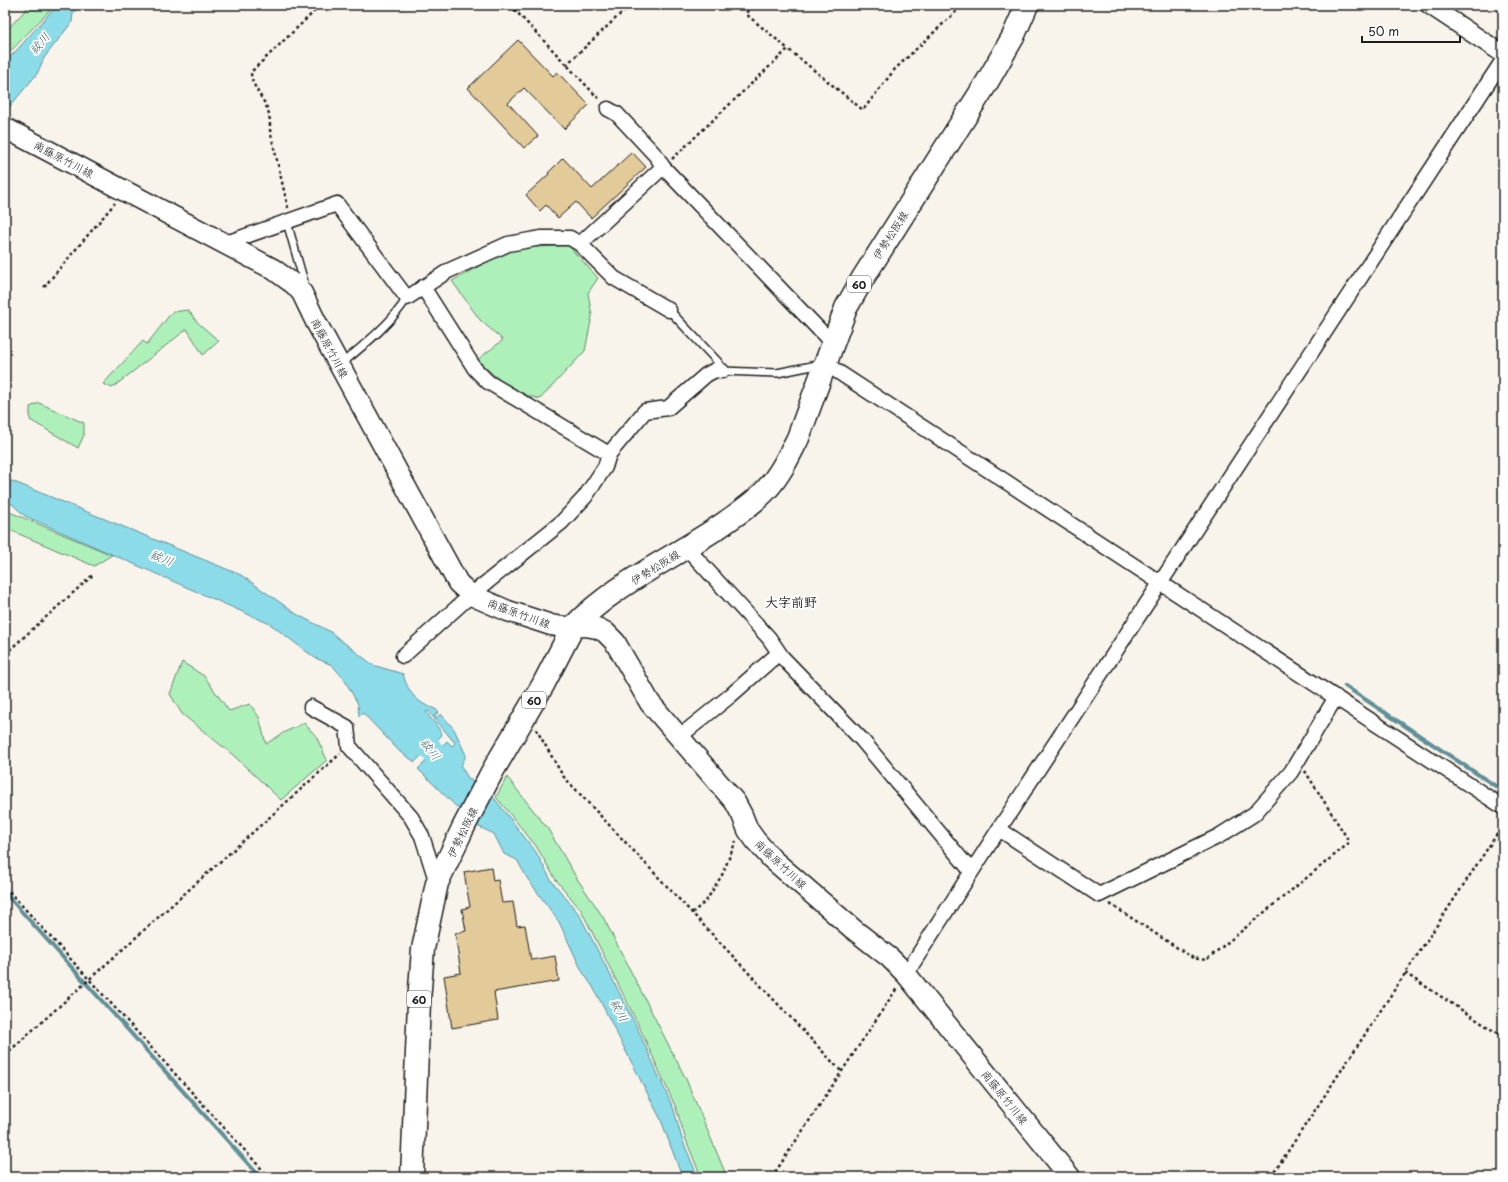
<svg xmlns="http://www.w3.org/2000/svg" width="1508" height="1182" viewBox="0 0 1508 1182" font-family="'Playpen Sans','Klee One',sans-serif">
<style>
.green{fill:#adf0ba;stroke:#64866b}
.water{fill:#8bdbe9;stroke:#5f8f97}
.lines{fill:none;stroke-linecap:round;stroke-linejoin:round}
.stream{stroke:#5f8f97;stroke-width:4}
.river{stroke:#8bdbe9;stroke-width:23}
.building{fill:#e2ca99;stroke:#1c1c1c}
.service-casing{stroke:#1c1c1c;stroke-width:10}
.minor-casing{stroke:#1c1c1c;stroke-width:17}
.tertiary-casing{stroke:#1c1c1c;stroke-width:20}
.secondary-casing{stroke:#1c1c1c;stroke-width:23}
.primary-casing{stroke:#1c1c1c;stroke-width:25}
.path{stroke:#1c1c1c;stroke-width:2.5;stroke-dasharray:3 3;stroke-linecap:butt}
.service{stroke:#fff;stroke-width:7}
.minor{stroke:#fff;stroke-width:14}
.tertiary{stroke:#fff;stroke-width:17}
.secondary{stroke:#fff;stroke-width:20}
.primary{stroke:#fff;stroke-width:22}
.labels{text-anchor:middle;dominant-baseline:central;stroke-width:3.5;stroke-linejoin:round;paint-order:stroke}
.shield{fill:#fff;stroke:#606060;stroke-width:1}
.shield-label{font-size:10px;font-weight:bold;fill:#1c1c1c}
.street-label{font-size:11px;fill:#1c1c1c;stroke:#fff}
.water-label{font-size:12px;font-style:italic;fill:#435f64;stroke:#fff}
.quarter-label{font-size:13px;font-weight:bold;fill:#1c1c1c;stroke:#fff}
</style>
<rect width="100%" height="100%" fill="#f9f4eb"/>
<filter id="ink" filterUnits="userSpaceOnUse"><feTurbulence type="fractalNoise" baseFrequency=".025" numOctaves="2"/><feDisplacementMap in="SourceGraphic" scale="8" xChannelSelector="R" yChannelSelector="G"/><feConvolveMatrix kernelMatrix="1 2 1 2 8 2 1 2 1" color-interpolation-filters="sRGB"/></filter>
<g filter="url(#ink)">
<path class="green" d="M30,5H55L5,57V32Z
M568,245L598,278L588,293L592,316L585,351L540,399L512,391L477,360L503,340L480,320L452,281L510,249Z
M188,310L197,322L219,341L203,355L187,329L112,388L103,384L143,341L147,344L172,312Z
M39,403L84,423V435L78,448L30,420V407Z
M5,510L112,555L94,566L5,528Z
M182,662L204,676L229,711L250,704L259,717L266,744L283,733L304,723L316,736L327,760L281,800L233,755L182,714L170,694Z
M507,777L548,829L576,877L603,917L686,1079L727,1177H701L686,1140L676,1108L637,1022L581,910L556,880L536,846L496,797Z"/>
<path class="water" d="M57,5H81L73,13L72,22L44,58L37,74L5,112V63Z
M12,481L241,575L298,615L329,631L373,665L403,674C406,685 411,696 422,703C427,707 434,707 439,712L434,716L436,718L441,714L454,729L466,755L461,766L468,778L491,794L536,852L551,880L579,914L635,1023L674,1110L682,1139L698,1177H682L661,1120L593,987L582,971L559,922L527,878L517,860L504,854L494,834L475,825L418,769L447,741L452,746L455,743L428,711L426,712L439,729L442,735L415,762L400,752L363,713L359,717L358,704L344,679L332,665L315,658L270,624L25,516L12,504H5V483Z"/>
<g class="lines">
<path class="stream" d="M1345,686L1503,791
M5,893L260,1177"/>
<path class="river" d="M411,723L454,779"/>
</g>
<path class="building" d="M518,40L553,76L557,72L589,105L564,129L524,88L508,103L538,136L524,148L468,88Z
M632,152L646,167L591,218L576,202L558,218L546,205L540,211L526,195L549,174L548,173L563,158L592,189Z
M491,867L493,881L498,880L502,903L513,902L517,926L525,925L531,960L555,956L559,981L494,992L498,1020L452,1028L444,976L461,973L455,933L466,931L462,909L470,907L464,872Z"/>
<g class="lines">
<defs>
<path id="service" d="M287,222L304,282L303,289
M669,310L718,362L722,371L777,373L822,364
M340,365C364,345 391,324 407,298"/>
<path id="minor" d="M608,109L617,114L657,157L663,167L833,344
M226,243L337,204L407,298L448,271L508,244L541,238H570L580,244L614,278L669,310
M580,244L663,167
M423,287L475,369L488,382L609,454
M826,364L1503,807
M686,547L769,638L782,657L862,740L971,871
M403,656L471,595L562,522L585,497L605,467L609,454L645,411L668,408L706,375L715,370L722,371
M311,707L347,727L349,746L411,817L422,836L437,883
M679,737L730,696L779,653
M999,829L1099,895L1219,836L1254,814L1291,772L1336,697
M906,974L999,829L1503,60"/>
<path id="tertiary" d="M1429,5L1503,54"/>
<path id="secondary" d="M5,128L273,269L295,285L302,293L316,322L458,583L471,595L508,611L551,625L562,627L585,626L597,628L605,632L615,642L650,703L735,802L742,815L748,830L756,841L772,859L853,929L890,958L906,974L1070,1177"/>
<path id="primary" d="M412,1177L419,1002L423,949L437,883L463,828L492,772L543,685L573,627C616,582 676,557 726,522C740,512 754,503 766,490C780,475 789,456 798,438L846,308L863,278L986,84L1013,37L1027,5"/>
</defs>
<use href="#service" class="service-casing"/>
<use href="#minor" class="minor-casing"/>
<use href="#tertiary" class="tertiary-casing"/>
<use href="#secondary" class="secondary-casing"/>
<use href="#primary" class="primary-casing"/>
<path class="path" d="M510,5L600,100
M751,5L746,14L788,49
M566,65L630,5
M672,159L788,49L863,110L895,69L963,5
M288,208L270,130C270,122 270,115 267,108C262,96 251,85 251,72L321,5
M44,287L115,203
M5,654L94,574
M536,729L563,776L841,1071
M5,887L269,1177
M1110,904L1193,958L1206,960L1348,844L1347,838L1305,771
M692,913L706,901L722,875L736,841
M1405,973L1503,1037
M5,1055L340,754
M772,1177L897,988
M1271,1177L1503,825"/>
<use href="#service" class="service"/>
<use href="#minor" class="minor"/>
<use href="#tertiary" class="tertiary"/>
<use href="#secondary" class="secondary"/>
<use href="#primary" class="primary"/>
</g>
</g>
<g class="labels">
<g class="shield">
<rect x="847" y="276" width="24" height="16" rx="3"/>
<rect x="522" y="692" width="24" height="16" rx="3"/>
<rect x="407" y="991" width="24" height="16" rx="3"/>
</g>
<g class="shield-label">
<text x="859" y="284">60</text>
<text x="534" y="700">60</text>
<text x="419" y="999">60</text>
</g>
<g class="street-label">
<text transform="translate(64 159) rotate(28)">南藤原竹川線</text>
<text transform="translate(890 235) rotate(-57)">伊勢松阪線</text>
<text transform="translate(330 348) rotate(62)">南藤原竹川線</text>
<text transform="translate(655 567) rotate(-32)">伊勢松阪線</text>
<text transform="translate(519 613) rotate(20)">南藤原竹川線</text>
<text transform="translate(462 832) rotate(-64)">伊勢松阪線</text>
<text transform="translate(781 864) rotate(43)">南藤原竹川線</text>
<text transform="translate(1005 1097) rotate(51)">南藤原竹川線</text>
</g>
<g class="water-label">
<text transform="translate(39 43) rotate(-49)">祓川</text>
<text transform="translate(162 557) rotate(22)">祓川</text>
<text transform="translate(431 749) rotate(52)">祓川</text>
<text transform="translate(620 1010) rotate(63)">祓川</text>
</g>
<g class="quarter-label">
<text x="791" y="601">大字前野</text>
</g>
</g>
<rect width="1508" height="1182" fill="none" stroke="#fff" stroke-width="20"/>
<rect x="10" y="10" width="1488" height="1162" fill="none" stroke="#1c1c1c" stroke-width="1.5" filter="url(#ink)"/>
<path d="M1362 36v6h98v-6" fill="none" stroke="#1c1c1c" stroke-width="2"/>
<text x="1368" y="36" font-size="12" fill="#1c1c1c" stroke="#ffffff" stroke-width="3" paint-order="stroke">50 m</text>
</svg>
